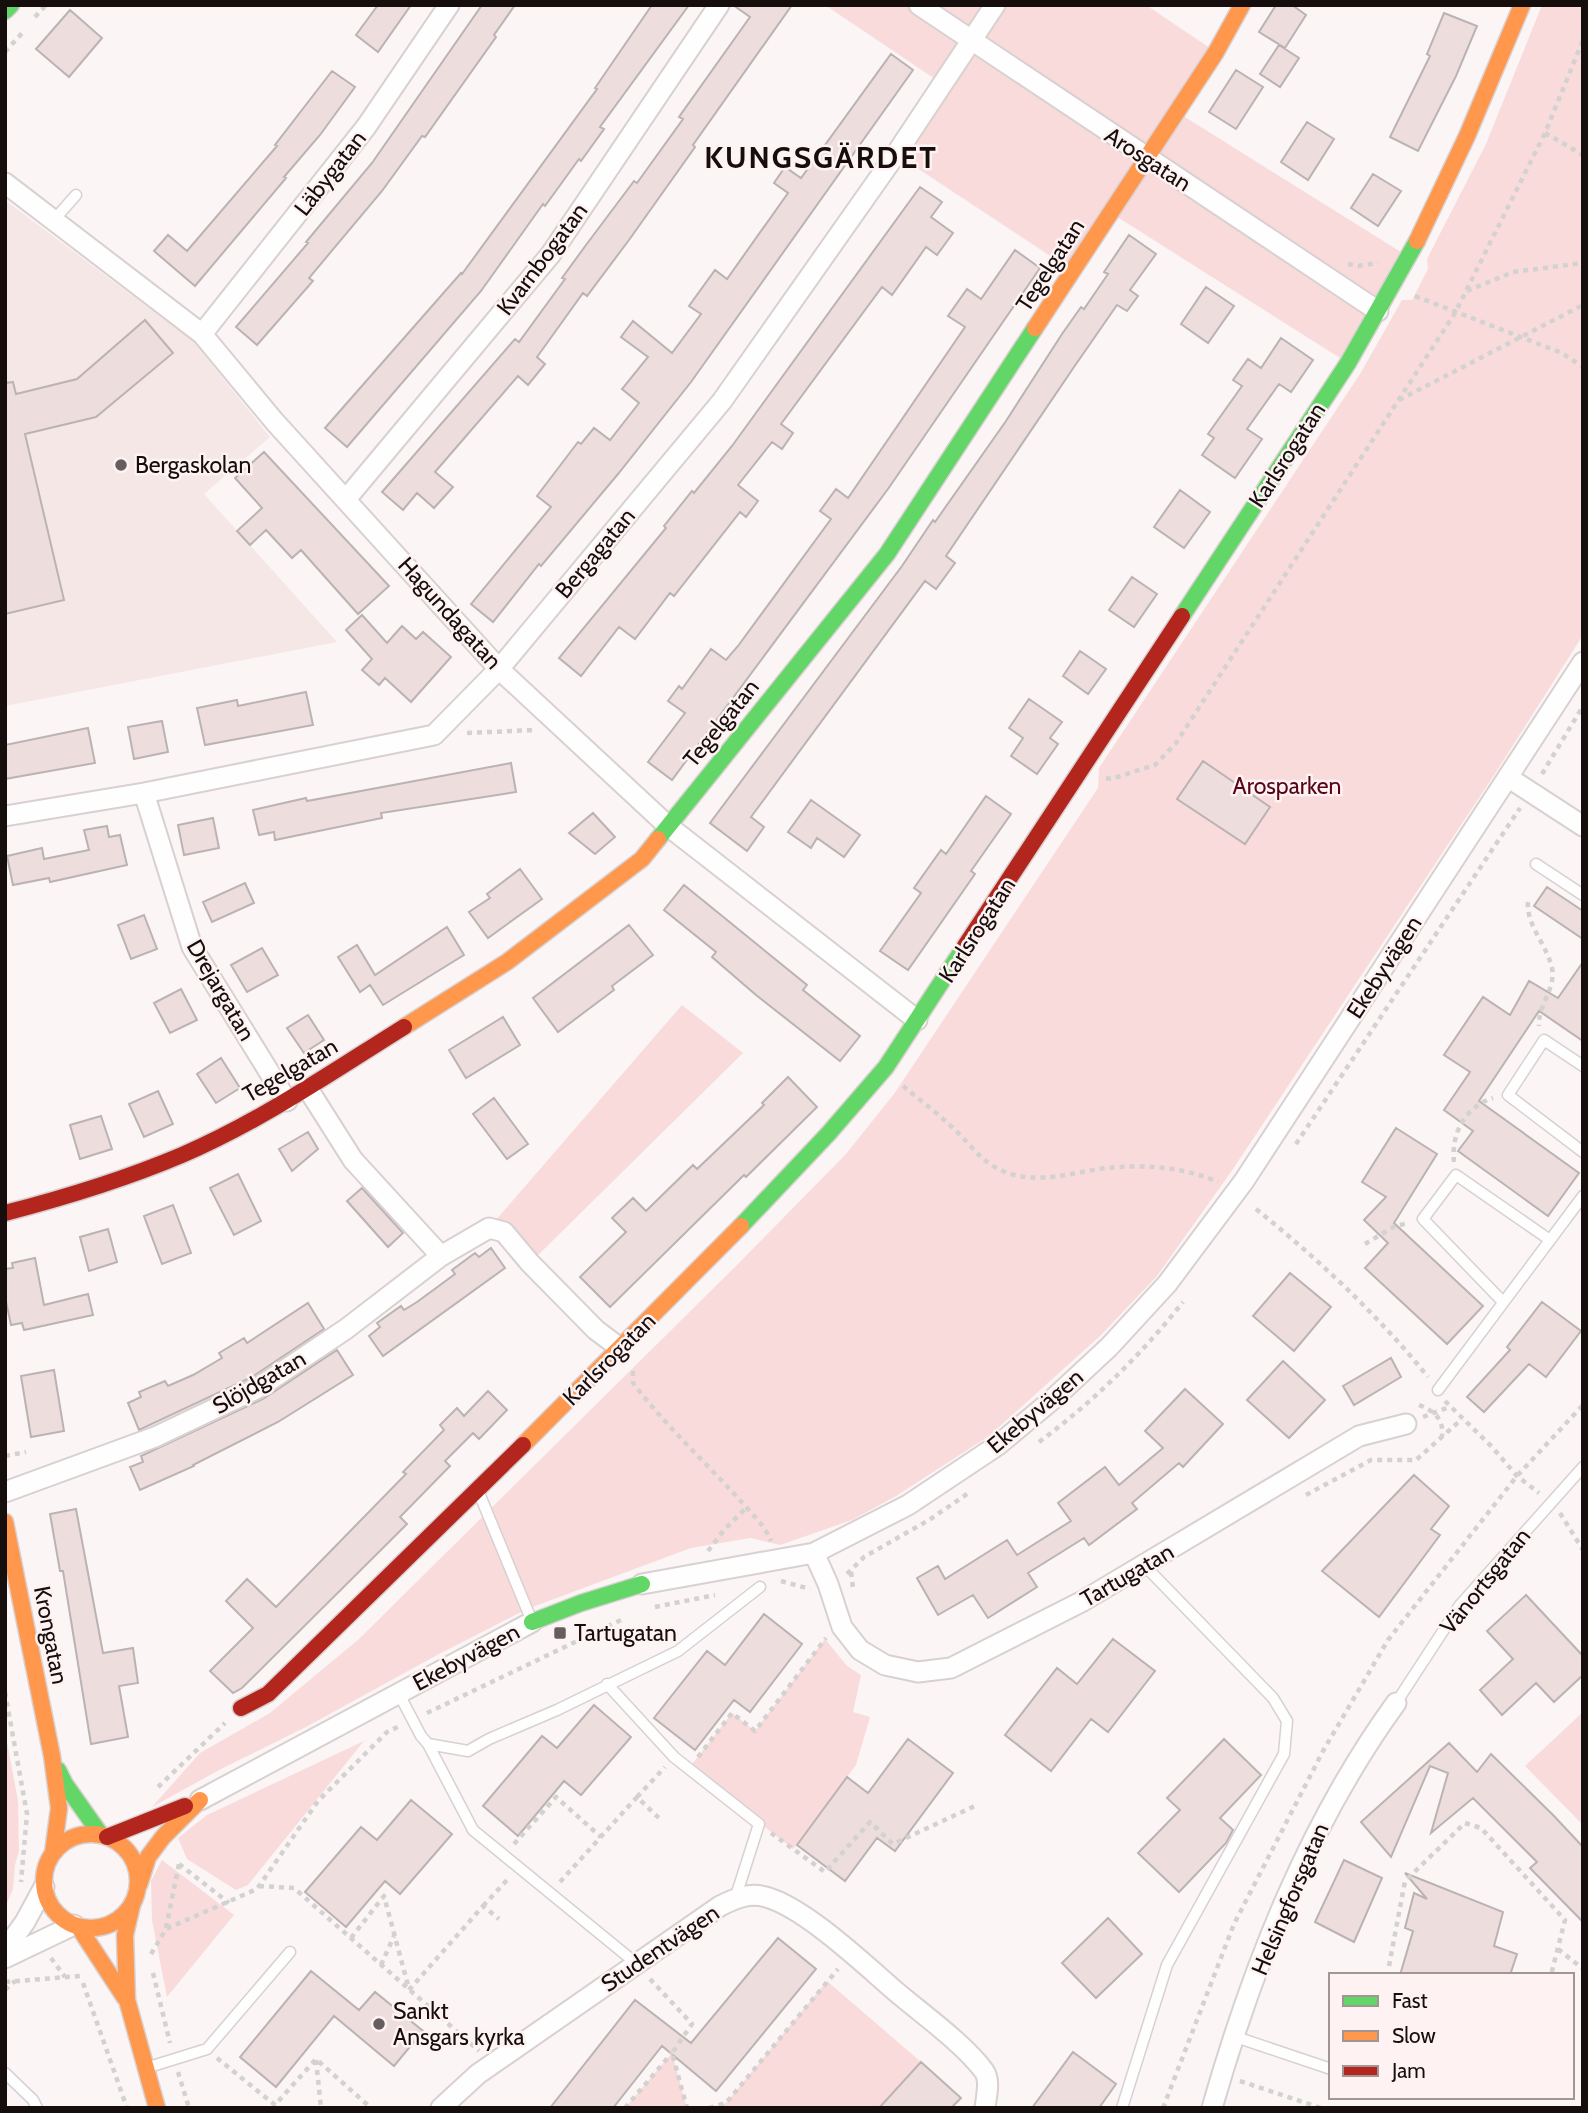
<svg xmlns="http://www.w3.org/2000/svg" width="1588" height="2113" viewBox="0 0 1588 2113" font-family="Cabin,sans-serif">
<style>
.built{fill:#f6e7e7}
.green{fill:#f9dbdb}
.building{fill:#edd;stroke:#bbb3b3;stroke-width:2}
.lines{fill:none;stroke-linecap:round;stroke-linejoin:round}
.lane-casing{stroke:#d9d0d0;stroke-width:13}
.street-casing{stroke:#d9d0d0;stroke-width:23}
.fast-casing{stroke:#d9d0d0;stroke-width:19}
.slow-casing{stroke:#d9d0d0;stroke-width:19}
.jam-casing{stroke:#d9d0d0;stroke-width:19}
.path{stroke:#d4d1d1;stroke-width:4.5;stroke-dasharray:5 5;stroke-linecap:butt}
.lane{stroke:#fefefe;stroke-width:10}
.street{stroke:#fefefe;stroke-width:19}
.fast{stroke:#63d668;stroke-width:16}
.slow{stroke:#ff974d;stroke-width:16}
.jam{stroke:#b3261e;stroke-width:16}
.poi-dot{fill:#665e5e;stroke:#fef2f2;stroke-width:2.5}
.labels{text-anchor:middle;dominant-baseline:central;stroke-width:5;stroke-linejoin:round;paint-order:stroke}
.street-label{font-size:23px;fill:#160d0d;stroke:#fef2f2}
.poi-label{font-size:23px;fill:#160d0d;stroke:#fef2f2;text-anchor:start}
.park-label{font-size:23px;fill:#570518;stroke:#fef2f2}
.district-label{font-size:30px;font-weight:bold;letter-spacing:2px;fill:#160d0d;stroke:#fef2f2}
</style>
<rect width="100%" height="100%" fill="#fbf5f5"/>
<path class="built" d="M5,200L194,342L270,437L204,494L337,642L5,706Z"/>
<path class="green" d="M825,5H1146L1216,52L1177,112L1409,257L1348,363L1111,213L1073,271L896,154L944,85Z
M1542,5H1583V635L1498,769L1233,1169L1157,1276L1100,1336L989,1436L896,1496L852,1520L780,1545L751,1538L691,1548L527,1609L439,1654L306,1727L221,1769L152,1807L200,1753L270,1713L359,1639L739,1263L846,1154L894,1094L1098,788L1099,768L1360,374L1402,300H1412L1428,269L1427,259L1486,144Z
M682,1005L743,1053L530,1263L489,1228Z
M825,1639L847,1666L861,1675L853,1712L870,1717L856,1765L793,1849L689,1768L732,1713L755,1731Z
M1583,1712V1825L1525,1766Z
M5,1731L18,1801L19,1851L15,1865L13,1889L5,1908Z
M364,1741L248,1885L236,1890L187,1859L178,1838L207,1815Z
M162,1860L234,1915L167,1997L152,1920L151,1881Z
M827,1981L921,2062L879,2108H709L726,2103Z
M672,2053L687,2108H625Z"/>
<path class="building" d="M378,5H411L378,52L356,35Z
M482,5H515L494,35L496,37L425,137L422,136L382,191L309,278L313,281L257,345L236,327L308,243L306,242L372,163Z
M652,5H689L600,127L604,129L581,161L579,159L545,206L543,204L481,291L347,447L325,428L461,273L462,274L597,89L595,88Z
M733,5H792L693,145L695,147L629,240L587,296L583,293L537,357L545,364L528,385L518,376L435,472L453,487L434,508L417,493L403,510L382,492L515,339L519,342L565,279L562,278L586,245L634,181L637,183L683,119L679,117L750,17Z
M1276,5H1292L1306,15L1285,48L1259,32Z
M70,10L102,38L69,77L36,49Z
M1444,13L1477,26L1456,76L1418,151L1390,137L1430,56L1427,54Z
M1279,45L1299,58L1280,87L1260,74Z
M891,54L913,70L691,382L618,474L541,566L539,564L493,622L471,604L551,507L537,496L578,442L581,444L594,428L610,440L639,403L622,389L648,357L621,337L633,321L672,353L701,314L689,306L715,270L727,279L788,193L774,183L785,167L801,178Z
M1236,70L1263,87L1236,129L1209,112Z
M332,71L355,87L320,135L284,177L286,178L195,286L154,251L168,235L187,251L277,146L275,145Z
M1307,122L1334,139L1308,180L1281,162Z
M1373,174L1401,191L1378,226L1351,208Z
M920,187L942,202L931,217L953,233L937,255L926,247L892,295L882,287L781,424L793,433L782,449L772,442L738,485L758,501L746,517L740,512L674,596L670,593L635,639L619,627L581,676L559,658L666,528L664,526L692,491L694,493L732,446Z
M1129,235L1156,254L1130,290L1138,296L1127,311L1117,305L1074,367L946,556L955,563L936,589L925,581L751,817L764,827L747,851L710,823L902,566L933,520L935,522L1006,421L1062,334L1081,307L1084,309L1108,274L1104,272Z
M1015,250L1040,268L888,489L672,780L648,762L685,713L668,701L679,686L682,689L711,649L726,660L738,646L831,519L820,511L836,489L848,498L965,327L948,316L967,289L981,299Z
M1206,287L1234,306L1208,343L1181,324Z
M145,320L173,353L96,417L25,434L64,600L5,614V383L13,382L16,394L77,379Z
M1281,338L1313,360L1291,392L1279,384L1247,429L1262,439L1235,478L1202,455L1214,438L1208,434L1242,386L1233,380L1248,359L1261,368Z
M264,452L389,586L358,614L301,550L292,558L266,530L250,545L237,531L262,508L235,478Z
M1180,490L1210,512L1184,548L1154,527Z
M1132,577L1157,594L1134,627L1109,610Z
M362,615L387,643L402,626L416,639L423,632L451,657L411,702L385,678L379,685L362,670L372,659L346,630Z
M1080,651L1106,669L1088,694L1063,676Z
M306,692L313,725L205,745L197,708L237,700L238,706Z
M1029,699L1062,722L1050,738L1058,744L1037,774L1011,756L1023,738L1009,728Z
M162,721L168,752L134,759L128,727Z
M88,728L95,763L5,779V745Z
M1203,761L1270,807L1245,844L1177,799Z
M511,763L516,792L381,813L382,818L275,840L274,832L259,835L253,810L306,798L307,801Z
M986,796L1011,814L971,871L975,874L908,970L880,951L921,893L914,888L941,850L946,854Z
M811,800L860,835L844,857L817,838L811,848L788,832Z
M593,813L615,837L595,854L569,833Z
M213,818L219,848L184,855L178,825Z
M107,826L109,837L120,835L127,865L50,882L49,878L13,885L7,856L42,848L44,859L89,850L84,830Z
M520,869L542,899L488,938L469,912L490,898L487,894Z
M245,883L254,903L212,922L203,902Z
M684,885L807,985L803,990L860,1036L840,1061L756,995L712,957L716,952L664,910Z
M1547,887L1583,911V939L1534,906Z
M144,915L157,949L131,959L118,925Z
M629,925L653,955L612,986L614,990L558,1032L533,998Z
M447,927L464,955L383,1005L370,985L360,992L338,957L357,945L375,975Z
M262,948L278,975L247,992L231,965Z
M1583,962V1041L1539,1011L1479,1101L1579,1173L1548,1216L1458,1151L1473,1131L1444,1110L1470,1072L1444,1055L1483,997L1510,1015L1529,981L1558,998Z
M181,989L197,1020L170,1033L154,1003Z
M308,1015L324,1040L304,1053L287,1028Z
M503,1017L520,1045L466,1078L449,1050Z
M221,1058L240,1088L216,1103L197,1074Z
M788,1077L817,1107L746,1177L744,1175L610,1307L580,1277L626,1232L612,1218L633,1198L646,1211L693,1165L697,1169L764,1105L762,1103Z
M158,1091L173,1124L144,1137L129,1104Z
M494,1098L528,1144L507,1159L473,1114Z
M101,1116L112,1149L80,1159L70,1125Z
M1396,1128L1437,1154L1394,1223L1483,1306L1447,1344L1365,1268L1388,1243L1364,1220L1386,1197L1362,1182Z
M308,1132L318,1149L292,1171L279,1149Z
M238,1174L261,1221L234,1235L210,1188Z
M362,1188L403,1233L388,1247L347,1201Z
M173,1205L191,1253L162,1264L144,1216Z
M108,1229L117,1262L89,1271L80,1237Z
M491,1248L505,1268L383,1356L369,1336L380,1327L377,1323L401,1306L404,1310L417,1302L455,1274L452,1270L475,1253L479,1257Z
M35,1258L44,1305L88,1294L93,1315L24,1330L22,1323L11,1325L5,1297V1269L13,1268L12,1263Z
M1290,1273L1331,1307L1294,1351L1253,1316Z
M1542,1302L1581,1331L1546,1377L1529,1364L1484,1412L1467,1397L1510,1350L1507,1347Z
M308,1303L324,1329L252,1377L139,1430L128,1403L141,1397L139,1392L165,1381L168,1386L193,1375L222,1358L219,1353L244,1338L247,1343Z
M337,1350L353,1375L278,1422L193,1465L194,1466L140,1490L130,1467L143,1462L141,1456L263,1399Z
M1391,1358L1401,1377L1354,1405L1343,1386Z
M1283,1361L1325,1400L1289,1438L1247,1400Z
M54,1370L64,1431L31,1437L21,1376Z
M1185,1389L1223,1424L1183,1467L1179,1463L1132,1503L1137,1509L1089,1545L1084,1538L1028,1573L1037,1587L988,1618L973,1595L938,1615L917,1578L938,1566L945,1579L1007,1540L1017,1555L1071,1521L1058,1503L1105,1467L1119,1485L1163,1448L1145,1431Z
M488,1391L507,1410L479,1439L473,1433L445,1461L450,1466L400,1517L407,1524L242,1688L233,1693L210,1671L253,1628L226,1601L247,1579L276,1607L406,1474L403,1472L444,1430L440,1425L457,1408L464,1416Z
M1414,1475L1449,1506L1431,1529L1440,1535L1379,1617L1322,1571Z
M76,1509L103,1653L133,1648L138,1683L119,1686L128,1737L91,1744L63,1571H60L50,1514Z
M1526,1595L1583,1656V1675L1554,1702L1536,1683L1502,1715L1480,1690L1513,1659L1487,1631Z
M764,1614L802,1644L750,1712L734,1700L695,1750L654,1718L707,1651L725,1665Z
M1113,1639L1155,1671L1108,1732L1091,1719L1051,1771L1005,1735L1057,1668L1077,1684Z
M594,1705L631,1737L581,1795L564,1781L518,1836L483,1806L542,1736L557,1748Z
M908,1739L953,1773L895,1851L877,1838L845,1881L797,1845L847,1777L868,1793Z
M1224,1739L1261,1775L1220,1818L1233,1830L1226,1843L1179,1892L1138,1853L1180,1810L1167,1798Z
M1449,1743L1477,1772L1491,1754L1554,1816L1583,1847V1922L1530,1868L1537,1862L1473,1798L1431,1833L1448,1773L1430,1766L1391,1857L1361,1822Z
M411,1800L452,1834L400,1894L385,1881L346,1927L305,1892L361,1827L377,1840Z
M1344,1860L1382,1878L1354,1942L1315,1922Z
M1405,1873L1503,1912L1494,1946L1517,1954L1510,1975H1400L1413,1931L1405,1928L1414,1893L1427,1899Z
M1108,1918L1142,1954L1096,1998L1062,1963Z
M778,1938L816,1969L716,2091L662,2046L613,2108H550L635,2000L691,2043Z
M311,1971L359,2010L375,1992L423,2031L394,2066L334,2016L276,2087L240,2057Z
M1073,2052L1116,2084L1099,2108H1032Z
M921,2062L961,2098L951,2108H879Z"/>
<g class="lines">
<defs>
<path id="lane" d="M53,221L76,195
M1536,864L1583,895
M1583,1066L1544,1040L1508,1095L1583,1152
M1503,1302L1423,1219L1456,1175L1550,1240
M1438,1390L1583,1196
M479,1493L531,1619
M607,1684L674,1757L759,1824L735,1899
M399,1694L421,1736L428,1744L468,1751L489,1739L557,1710L678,1651L760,1587
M1396,1703L1460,1605L1583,1467
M428,1744L473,1830L637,1964
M1233,2036L1331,2069
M149,2067L207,2049L290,1952
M5,2073L33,2100L37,2108
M1122,2108L1167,1965L1284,1754L1287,1721L1273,1698L1144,1565"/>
<path id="street" d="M919,5L1378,311
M5,183L202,334L274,421L499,669L668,826L917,1020
M202,334L366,127L449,5
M347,498L551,254L719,5
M1509,778L1583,826
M144,793L192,947L287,1101
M5,816L144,793L434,735L499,669L722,401L896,154L995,5
M308,1089L353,1160L441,1256
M5,1492L155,1437L258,1388L346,1329L441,1256L489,1228L504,1232L530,1263L596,1330L620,1348
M814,1553L828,1584L842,1627L860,1650L885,1665L918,1672L951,1668L1083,1601L1359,1436L1406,1424
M642,1584L814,1553L908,1505L998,1445L1052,1400L1109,1347L1167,1284L1244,1181L1583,662
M200,1800L532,1622
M5,1950L25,1922L44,1887
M5,1958L74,1925
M441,2108L478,2074L720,1906C734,1899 749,1892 766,1897C806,1908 867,1967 900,1995C925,2016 965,2045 984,2071C991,2081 986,2097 985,2108
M1212,2108C1253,1965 1309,1823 1396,1703"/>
<path id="fast" d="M5,11L11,5
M1182,616L1348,363L1417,241
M658,839L887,554L1035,328
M741,1226L829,1133L886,1067L965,946
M532,1622L581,1603L642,1584
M58,1770L65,1784L101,1835"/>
<path id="slow" d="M1417,241L1467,136L1522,5
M1035,328L1216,52L1242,5
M404,1027L507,962L642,859L658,839
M523,1445L741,1226
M5,1522L52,1756L59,1808L53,1853
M44 1881a47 47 0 1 1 94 0a47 47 0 1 1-94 0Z
M139,1885L148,1857L163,1837L200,1800
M132,1905L125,1935L127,2000L157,2108
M78,1926L125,1998"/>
<path id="jam" d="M965,946L1182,616
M5,1213C67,1197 123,1180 182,1155C261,1121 332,1072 404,1027
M241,1708L268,1694L523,1445
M107,1837L185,1806"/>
</defs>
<use href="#lane" class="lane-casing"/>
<use href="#street" class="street-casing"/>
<use href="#fast" class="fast-casing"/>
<use href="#slow" class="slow-casing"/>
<use href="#jam" class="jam-casing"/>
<path class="path" d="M35,17L46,5
M5,52L23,32
M1545,133L1583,155
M1348,264L1358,266L1378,263
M1467,291L1513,272L1583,263
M1415,296L1562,353L1583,367
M1399,400L1583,305
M467,733L535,730
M1542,774L1583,706
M1106,778L1111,779L1155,765L1176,743L1455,313L1545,133L1583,40
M1528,902C1526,925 1547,945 1552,968C1556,989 1538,1005 1539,1026
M903,1086C922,1102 943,1117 960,1135C977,1152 982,1162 1005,1172C1039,1185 1073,1172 1107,1168C1145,1164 1183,1167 1218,1182
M1296,1144L1520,808
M1454,1162C1451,1133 1465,1107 1493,1098
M1256,1209C1318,1259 1378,1315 1428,1377
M1365,1244L1395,1226L1409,1223
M633,1371V1383C665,1425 703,1460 738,1498C749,1511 765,1525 771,1541
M1445,1401L1492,1447L1517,1476L1539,1493
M1419,1405C1434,1411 1444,1419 1442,1436
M1423,1417L1449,1407
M1039,1442C1093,1402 1141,1355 1183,1302
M5,1456L26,1452
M1306,1495L1371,1460H1416L1462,1419
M1560,1513L1583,1550
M708,1551L724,1530L746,1508
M851,1572L853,1588
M847,1574L864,1557L929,1520L970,1492
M781,1581L810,1589
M655,1607L715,1595
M5,1692L27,1814L21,1882
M427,1713L621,1620
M698,1757L732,1713L755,1731L826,1638
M158,1787L225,1723
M637,1797L665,1767
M771,1833L825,1872L870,1822L893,1844L977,1805
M514,1844L556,1797L601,1837
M179,1864L229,1903
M560,1882L637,1797L661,1820
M259,1886L294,1888L479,2051
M483,1906L508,1879
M166,1928L179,1864L177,1862
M351,1938L384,1896L409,1989
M1558,1949L1583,1969
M151,1954L166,1929L257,1889L318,1801L387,1732L400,1726
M51,1958L65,1977
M381,1965L394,1936
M1389,1966L1405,1881L1465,1823L1481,1828L1565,1920L1551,1975
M153,1973L170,2043
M650,1979L692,2024L672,2053L687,2108
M5,1982L80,1976
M83,1983L127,2108
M5,1990L15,1981
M409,1990L483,1906L499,1919
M217,2058L275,2105L316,2059L371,2108
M316,2060L321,2108
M178,2072L189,2108
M1240,2081L1321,2108
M625,2108L672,2053
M709,2108L726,2103L838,1969
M1163,2108L1234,1924L1323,1751L1388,1640L1517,1476L1583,1405"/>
<use href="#lane" class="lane"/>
<use href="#street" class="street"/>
<use href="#fast" class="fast"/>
<use href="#slow" class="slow"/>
<use href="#jam" class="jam"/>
</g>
<g class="poi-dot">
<circle cx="121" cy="465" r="7"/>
<rect x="553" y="1626" width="14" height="14" rx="3.5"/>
<circle cx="379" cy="2024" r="7"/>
</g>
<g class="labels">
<g class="street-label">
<text transform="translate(1148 159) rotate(33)">Arosgatan</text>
<text transform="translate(330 173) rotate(-52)">Läbygatan</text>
<text transform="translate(542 259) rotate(-53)">Kvarnbogatan</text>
<text transform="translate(1050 265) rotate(-57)">Tegelgatan</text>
<text transform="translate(1287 455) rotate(-57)">Karlsrogatan</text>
<text transform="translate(595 553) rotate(-50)">Bergagatan</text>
<text transform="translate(450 613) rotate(48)">Hagundagatan</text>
<text transform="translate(721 723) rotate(-51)">Tegelgatan</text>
<text transform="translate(977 930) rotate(-57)">Karlsrogatan</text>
<text transform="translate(1384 967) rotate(-57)">Ekebyvägen</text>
<text transform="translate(221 990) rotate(60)">Drejargatan</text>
<text transform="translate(290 1070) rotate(-30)">Tegelgatan</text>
<text transform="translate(609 1359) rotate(-45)">Karlsrogatan</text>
<text transform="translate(259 1382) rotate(-30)">Slöjdgatan</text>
<text transform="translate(1035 1411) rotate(-40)">Ekebyvägen</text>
<text transform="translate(1127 1575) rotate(-30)">Tartugatan</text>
<text transform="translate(1485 1581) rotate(-51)">Vänortsgatan</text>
<text transform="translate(51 1635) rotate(79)">Krongatan</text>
<text transform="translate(466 1657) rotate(-28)">Ekebyvägen</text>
<text transform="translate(1290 1899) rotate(-67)">Helsingforsgatan</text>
<text transform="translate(660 1948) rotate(-34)">Studentvägen</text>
</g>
<g class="poi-label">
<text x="135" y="465">Bergaskolan</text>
<text x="574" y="1633">Tartugatan</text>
<text x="393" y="2011">Sankt<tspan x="393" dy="26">Ansgars kyrka</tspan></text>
</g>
<g class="park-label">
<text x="1287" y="786">Arosparken</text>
</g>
<g class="district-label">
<text x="821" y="157">KUNGSGÄRDET</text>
</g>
</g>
<rect width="1588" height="2113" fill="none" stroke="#160d0d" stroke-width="14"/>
<rect x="1329" y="1973" width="245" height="126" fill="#fef2f2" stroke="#a19696" stroke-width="2"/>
<rect x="1343" y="1996" width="35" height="10" fill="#63d668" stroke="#a19696" stroke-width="2"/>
<text x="1392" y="2008" font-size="21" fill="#160d0d">Fast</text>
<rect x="1343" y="2031" width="35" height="10" fill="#ff974d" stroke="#a19696" stroke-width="2"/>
<text x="1392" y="2043" font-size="21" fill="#160d0d">Slow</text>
<rect x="1343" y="2066" width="35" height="10" fill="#b3261e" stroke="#a19696" stroke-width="2"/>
<text x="1392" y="2078" font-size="21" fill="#160d0d">Jam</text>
</svg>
